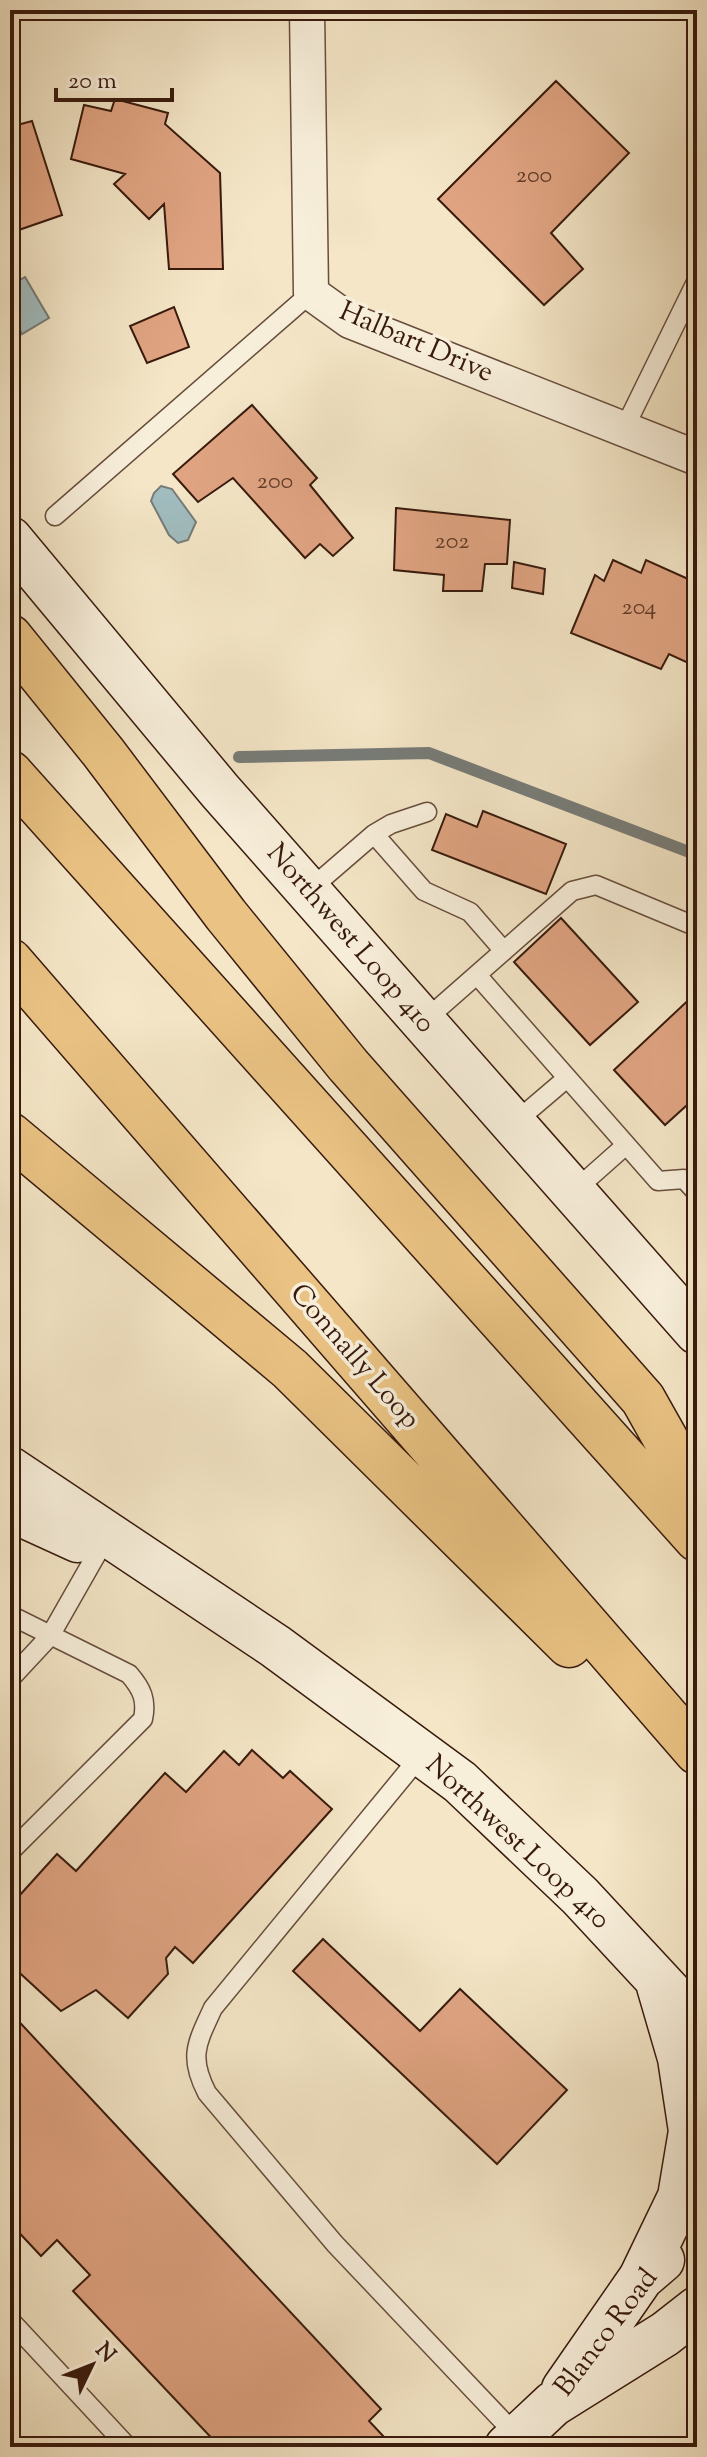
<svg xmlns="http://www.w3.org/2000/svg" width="707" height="2457" viewBox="0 0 707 2457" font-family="'Sorts Mill Goudy',serif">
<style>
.water{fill:#a1bdc0;stroke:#777c78;stroke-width:2}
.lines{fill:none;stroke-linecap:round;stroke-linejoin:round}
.stream{stroke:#777c78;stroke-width:12}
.building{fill:#e0a482;stroke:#381a0d;stroke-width:2}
.lane-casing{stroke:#674d3c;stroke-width:21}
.street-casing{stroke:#674d3c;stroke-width:37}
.secondary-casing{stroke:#381a0d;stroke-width:47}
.highway-casing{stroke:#381a0d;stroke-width:47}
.lane{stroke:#f8efdb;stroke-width:18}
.street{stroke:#f8efdb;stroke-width:34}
.secondary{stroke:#f8efdb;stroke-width:44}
.highway{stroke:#eac384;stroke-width:44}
.labels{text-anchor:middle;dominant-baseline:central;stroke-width:7;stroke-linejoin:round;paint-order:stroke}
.number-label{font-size:24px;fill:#623c2a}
.street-label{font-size:28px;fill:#381a0d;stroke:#f8efdb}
</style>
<rect width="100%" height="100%" fill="#f4e6c7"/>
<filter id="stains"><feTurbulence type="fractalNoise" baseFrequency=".0025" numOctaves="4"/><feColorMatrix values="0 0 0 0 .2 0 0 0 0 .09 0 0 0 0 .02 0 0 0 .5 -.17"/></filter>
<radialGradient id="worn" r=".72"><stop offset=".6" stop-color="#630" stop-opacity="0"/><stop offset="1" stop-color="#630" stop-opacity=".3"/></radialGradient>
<path class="water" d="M25,277L49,318L22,334L10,313V285Z
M161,486L172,489L196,522L188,540L178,543L169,535L151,501L154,493Z"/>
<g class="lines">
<path class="stream" d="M239,757L429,753L697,855"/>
</g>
<path class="building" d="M556,81L629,153L551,233L583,269L544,305L438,199Z
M115,99L168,113L165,124L220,173L223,269H169L164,204L149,219L114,184L125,174L71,159L84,105L111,111Z
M32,121L62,215L10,233V127Z
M174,307L189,347L147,363L130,326Z
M252,405L317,478L310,485L353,538L333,556L320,544L305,558L233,478L198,502L173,474Z
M396,508L510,520L507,564H485L482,591H443L444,575L394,570Z
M613,560L641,573L646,560L697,583V667L669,654L661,669L571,633L595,575L604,581Z
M514,562L545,569L543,594L512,588Z
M483,811L566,844L546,894L432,850L446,814L477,827Z
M561,918L638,1002L590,1045L514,962Z
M697,992V1096L665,1125L614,1070Z
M252,1750L283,1778L290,1771L332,1809L193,1963L175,1947L166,1958L168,1974L128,2018L96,1990L61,2011L10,1964V1906L57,1854L76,1871L165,1773L186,1792L224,1751L239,1765Z
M323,1939L420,2031L460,1989L567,2090L497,2164L293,1971Z
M10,2012L381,2409L369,2421L386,2439L378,2447H220L73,2291L90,2275L57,2240L41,2256L10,2223Z"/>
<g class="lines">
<defs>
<path id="lane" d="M624,429L697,280
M55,516L311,293
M374,834L424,891L470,912L504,951
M308,891L374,834L391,824L427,812
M477,975L658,1181L684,1179L697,1193
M423,1022L572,891L596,885L697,927
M513,1124L567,1078
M573,1192L626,1145
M10,1615L129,1674C142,1689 147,1700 143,1719L10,1852
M10,1679L50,1636L99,1550
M422,1754L213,2008C197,2043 188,2056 207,2093L335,2244L518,2437
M10,2320L128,2447"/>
<path id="street" d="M307,10L311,293L350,321L697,458"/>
<path id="secondary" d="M10,539L220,791L697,1332
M10,1469L275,1646L460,1782L580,1896L697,2022
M10,1509L78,1540
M641,2278L680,2197L691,2131L680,2058L659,1986
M564,2389L641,2278L662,2260
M507,2447L553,2404L665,2334L697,2309"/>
<path id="highway" d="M10,637L103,752L226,915L348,1065L643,1399L697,1495
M10,773L697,1539
M10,961L697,1752
M10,1135L290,1369L569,1645"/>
</defs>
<use href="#lane" class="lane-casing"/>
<use href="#street" class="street-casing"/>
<use href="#secondary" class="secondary-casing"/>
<use href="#highway" class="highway-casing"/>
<use href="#lane" class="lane"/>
<use href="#street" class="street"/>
<use href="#secondary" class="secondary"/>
<use href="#highway" class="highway"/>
</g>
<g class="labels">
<g class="number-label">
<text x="534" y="176">200</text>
<text x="275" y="482">200</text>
<text x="452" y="542">202</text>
<text x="639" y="608">204</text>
</g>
<g class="street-label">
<text transform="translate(416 343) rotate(23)">Halbart Drive</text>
<text transform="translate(350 939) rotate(49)">Northwest Loop 410</text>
<text transform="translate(354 1357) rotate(49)">Connally Loop</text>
<text transform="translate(517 1843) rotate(43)">Northwest Loop 410</text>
<text transform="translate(607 2333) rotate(-53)">Blanco Road</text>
</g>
</g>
<rect width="707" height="2457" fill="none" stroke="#f4e6c7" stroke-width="40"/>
<rect x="12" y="12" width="683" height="2433" fill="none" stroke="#381a0d" stroke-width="4"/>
<rect x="20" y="20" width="667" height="2417" fill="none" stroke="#381a0d" stroke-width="2"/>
<g transform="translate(92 2365) rotate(47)" stroke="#f8efdb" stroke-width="6" paint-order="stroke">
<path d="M0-6L14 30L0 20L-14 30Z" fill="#381a0d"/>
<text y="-12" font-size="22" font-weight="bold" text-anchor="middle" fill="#381a0d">N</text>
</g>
<path d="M56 88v12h116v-12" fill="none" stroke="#381a0d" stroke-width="4"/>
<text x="68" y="88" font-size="24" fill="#381a0d" stroke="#f8efdb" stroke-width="6" paint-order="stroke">20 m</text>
<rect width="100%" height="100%" filter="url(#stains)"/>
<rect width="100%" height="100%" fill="url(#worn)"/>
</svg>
